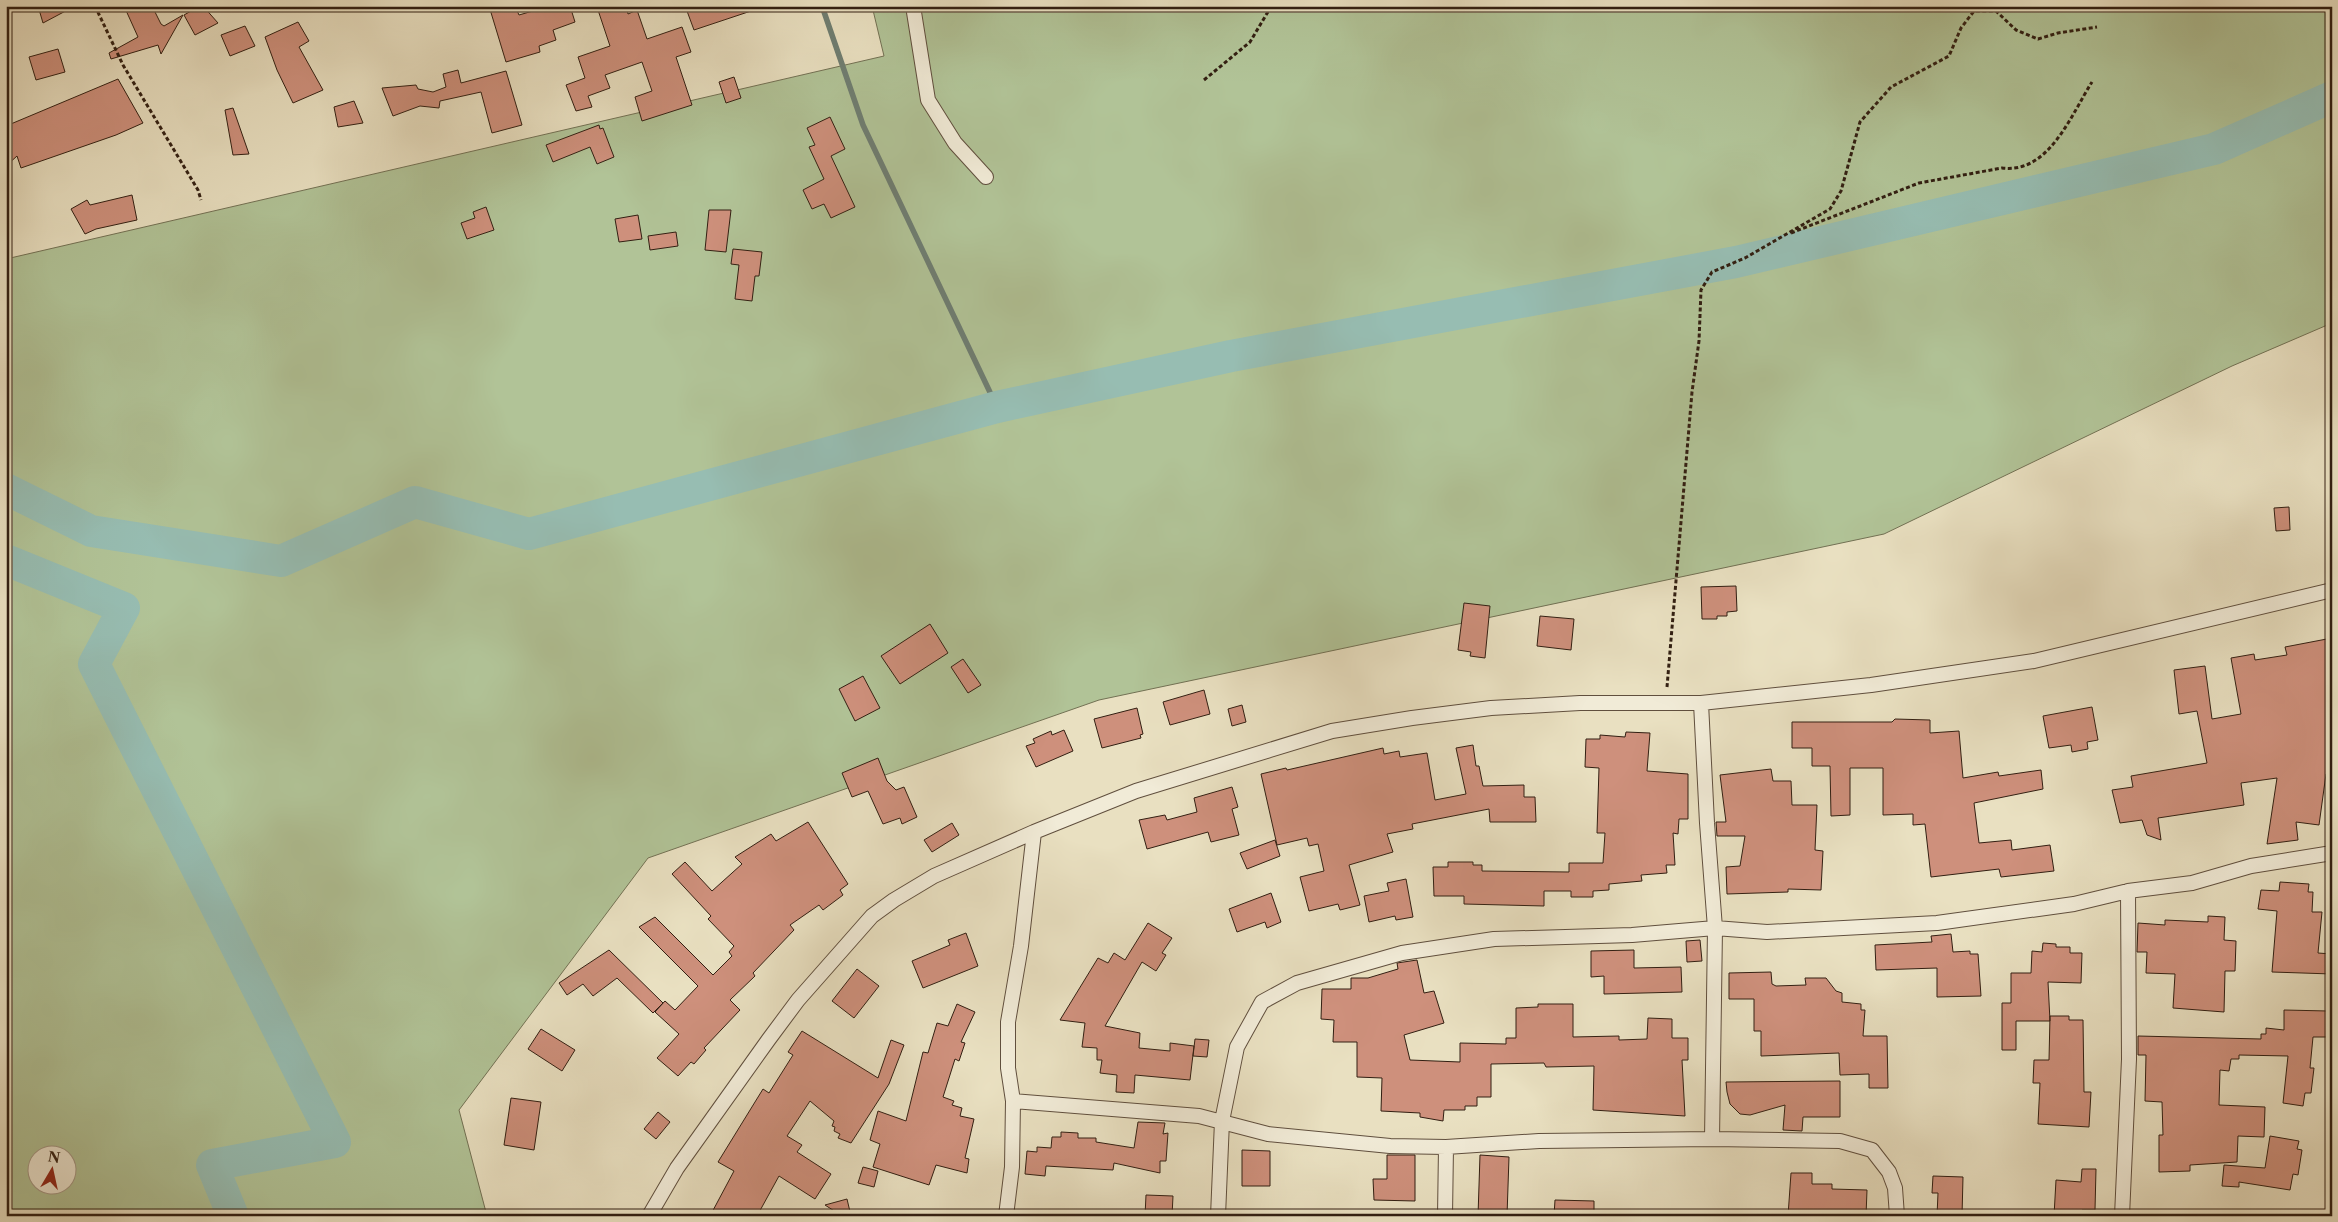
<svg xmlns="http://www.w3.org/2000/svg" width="2338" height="1222" viewBox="0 0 2338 1222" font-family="'Libre Caslon Text',serif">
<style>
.green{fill:#b1c397;stroke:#727154;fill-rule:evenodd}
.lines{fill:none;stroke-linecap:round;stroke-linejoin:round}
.stream{stroke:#6f7e72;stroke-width:5.5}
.river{stroke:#97bdb2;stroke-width:32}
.building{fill:#ce907c;stroke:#321f12}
.street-casing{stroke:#604f3e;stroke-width:16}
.path{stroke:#321f12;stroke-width:3;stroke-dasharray:4 2.5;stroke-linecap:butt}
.street{stroke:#f1ebd7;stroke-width:14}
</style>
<rect width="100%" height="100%" fill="#e9e0c1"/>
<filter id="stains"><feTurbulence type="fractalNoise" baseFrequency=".004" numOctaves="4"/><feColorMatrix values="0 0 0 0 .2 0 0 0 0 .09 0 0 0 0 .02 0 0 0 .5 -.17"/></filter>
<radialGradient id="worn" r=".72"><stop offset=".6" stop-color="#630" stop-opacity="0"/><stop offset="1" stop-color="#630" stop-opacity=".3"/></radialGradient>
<path class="green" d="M872,6H2332V323L2232,366L1884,534L1099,700L648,858L459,1110L487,1216H6V259L884,56ZM38,1154H68V1184H38Z"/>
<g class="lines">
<path class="stream" d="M822,6L863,125L997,407"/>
<path class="river" d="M6,489L91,531L281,561L415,502L529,534L997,407L1231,356L1736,262L2214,149L2332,97
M6,560L124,608L94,664L335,1142L212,1165L233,1216"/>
</g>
<path class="building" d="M38,6H75L43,23Z
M124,6H152L161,24L164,26L183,15L161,54L158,45L111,59L109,53L138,37Z
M200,6H203L218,23L195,35L184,15Z
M489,6H515L519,15L550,6H570L575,22L553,30L556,40L539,46L540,52L506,62Z
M609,6H626L628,14L637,10L647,39L682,27L691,52L676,57L692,105L642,121L635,97L652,91L642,62L605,75L610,88L588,96L592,107L576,111L566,85L585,78L578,57L610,46L598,10Z
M691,6H757V9L694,30L687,11L692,9Z
M298,22L309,41L299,47L323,90L293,103L277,70L265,37Z
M245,26L255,46L230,56L221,35Z
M58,49L65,72L36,80L29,57Z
M458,70L461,83L506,71L522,125L492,133L481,92L440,101L439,108L420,106L393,116L382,88L416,85L418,89L433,92L446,87L443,74Z
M734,77L741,98L726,103L719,82Z
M118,79L143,123L116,135L21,168L17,156L6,166V126Z
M354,101L363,123L338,127L334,107Z
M233,108L249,154L233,155L225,110Z
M830,117L845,149L831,156L855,207L831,218L824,204L812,209L803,190L824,179L809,147L815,145L807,128Z
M599,125L600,129L603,128L614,157L597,164L590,147L553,162L546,145Z
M132,195L137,220L96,229L85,234L71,209L87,200L90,205Z
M486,207L494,230L467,239L461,223L475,218L473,212Z
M709,210H731L726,252L705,250Z
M638,215L642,239L619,242L615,219Z
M676,232L678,246L650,250L648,236Z
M733,249L762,252L759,276H755L752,301L735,299L739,265L731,264Z
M2289,507L2290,530L2276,531L2274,508Z
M1736,586L1737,611L1727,612V616H1717V619H1702L1701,587Z
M1464,603L1490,606L1485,658L1470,656L1471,652L1458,650Z
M1540,616L1574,619L1571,650L1537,646Z
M930,624L948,653L900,684L881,656Z
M2332,638V713H2328L2332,772L2326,774L2319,825L2296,822L2298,840L2267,844L2277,778L2241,783L2244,805L2158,818L2161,840L2147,835L2142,820L2120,823L2112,790L2133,787L2131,776L2207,763L2197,711L2179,714L2174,670L2205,666L2212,719L2241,714L2231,658L2254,654L2255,660L2287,655L2285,647Z
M963,659L981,685L968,693L951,667Z
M863,676L880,708L855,721L839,689Z
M1204,690L1210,714L1170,725L1163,702Z
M1242,705L1246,722L1232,726L1228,709Z
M2092,707L2098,740L2087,742L2088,749L2072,752L2071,745L2049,748L2043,716Z
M1137,708L1143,734L1140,735L1141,738L1102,748L1094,719Z
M1895,719L1930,720V733L1959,731L1963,778L1998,772L1999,776L2041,770L2043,789L1974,803L1979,843L2011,840L2012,850L2050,845L2054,871L2001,877L1999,869L1931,877L1925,824L1913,825V814L1883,815V768H1850V815L1831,816L1830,766H1812V748H1792V722H1892Z
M1064,730L1073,751L1036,767L1026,746L1035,743L1033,739L1051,731L1052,735Z
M1626,732L1650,733L1647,771L1688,774V819H1679L1678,834L1673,833L1675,865H1666L1667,873L1641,875L1642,881L1609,884V890L1593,891V897H1571V891H1544V906L1464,904V896H1434L1433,867H1448V862H1473V865H1482V871L1569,872V863H1603L1605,833H1597L1599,768L1585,767L1586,739H1600V735L1625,737Z
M1473,745L1476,766H1479L1483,786L1524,785V797H1535L1536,822H1490L1489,809L1412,824L1413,829L1387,834L1393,852L1349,865L1360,905L1340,910L1338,904L1309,911L1300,877L1324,871L1318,844L1309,846L1307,838L1277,845L1261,774L1286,768L1287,770L1383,748L1384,754L1399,751L1400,757L1427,753L1435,800L1466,794L1456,748Z
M878,758L887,781L896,790L904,787L917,817L902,824L900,818L883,824L868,791L852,797L842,773Z
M1771,769L1773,781H1791L1792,805H1817L1815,850L1823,851L1821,890L1788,889V892L1727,894L1726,867L1740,866L1745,836H1717L1716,822H1726L1720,775Z
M1232,787L1238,807L1232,809L1239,835L1211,842L1208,832L1147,849L1139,820L1165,815L1167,820L1197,812L1194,798Z
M808,822L848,884L840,890L843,895L823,910L819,905L790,925L794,930L753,973L755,976L730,1000L740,1010L704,1048L706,1050L694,1064L691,1062L678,1076L657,1058L679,1034L655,1012L665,1001L675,1010L698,986L639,927L655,917L713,975L732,956L729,952L734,946L708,919L711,916L672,874L685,862L712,891L742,864L735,857L771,834L776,841Z
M952,823L959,835L932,852L924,840Z
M1275,840L1280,856L1247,869L1240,853Z
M1406,879L1413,917L1396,920L1395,916L1369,922L1364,896L1389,891L1387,883Z
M2280,882L2309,884L2308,892H2313L2312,912H2322L2318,953L2332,954V974L2272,972L2277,911L2258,909L2261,890L2279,891Z
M1271,893L1281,922L1267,928L1265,922L1237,932L1229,909Z
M2208,916L2225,917L2224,940L2236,941L2235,971H2225L2224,1012L2173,1008L2175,974L2146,973L2147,952H2137L2138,923L2165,925V920L2208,922Z
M1148,923L1172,938L1162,953L1166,955L1156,971L1142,962L1105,1026L1140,1033L1139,1048L1170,1051V1043L1194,1046L1190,1080L1135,1075L1134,1093L1116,1092L1117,1075L1100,1073L1102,1060H1097V1048L1082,1047L1085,1023L1060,1020L1098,958L1108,963L1114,953L1125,960Z
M966,933L978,966L923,988L912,961L950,945L948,940Z
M1951,934L1953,952L1970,951V954H1978L1981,996L1937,997V968L1876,970L1875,945L1932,942L1931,936Z
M1700,940L1702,961L1687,962L1686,941Z
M2043,943L2056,944V947H2070V953H2082L2081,983L2048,982L2050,1021H2016V1050H2002V1003H2011V973H2031L2032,951L2042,952Z
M609,950L663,1003L653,1013L617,978L593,996L583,984L567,995L559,983Z
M1634,950V968L1681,967L1682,992L1604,994V976L1591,977V951Z
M1417,960L1424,993L1434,991L1444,1023L1404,1035L1410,1060L1460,1062V1043L1506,1044V1038H1516V1008L1538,1007V1004H1573V1037L1619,1036V1040L1647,1039L1648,1018L1672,1019V1038H1688V1060H1682L1685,1116L1593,1110L1594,1066L1546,1067L1544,1063L1491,1064V1097H1477V1106H1465V1110H1444L1443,1121L1420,1117V1113L1381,1111L1382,1078L1357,1077V1042H1333L1334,1020L1321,1019L1322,989H1351V978H1368L1398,969L1397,963Z
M857,969L879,986L854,1018L832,1001Z
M1771,972L1772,984L1776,986L1806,985L1805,978H1826L1836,991L1842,993V1002L1861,1004V1010H1865L1863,1036H1887L1888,1088H1869V1074L1840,1075L1839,1053L1761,1056V1031H1754V999H1729V973Z
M957,1004L975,1012L961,1042L965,1043L959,1061L955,1059L943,1097L954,1101L952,1105L962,1108L960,1116L974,1119L965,1158L969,1159L967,1173L936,1165L929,1185L873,1167L880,1144L870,1140L878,1111L906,1121L923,1052L928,1053L937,1023L948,1026Z
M2284,1010L2328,1011V1037H2313L2310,1068H2314L2311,1093H2305L2303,1106L2283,1103L2288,1056L2239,1055V1059H2231L2229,1071L2220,1070L2219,1105L2265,1107L2264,1137L2238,1136L2237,1162L2190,1165V1171L2159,1172V1135H2163L2162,1102L2145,1101L2146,1055H2138V1036L2261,1039V1034H2266V1028L2284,1030Z
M2050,1016H2069V1020H2083L2084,1092H2091L2089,1127L2038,1124L2040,1083H2033L2034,1060H2049Z
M541,1029L575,1050L562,1071L528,1049Z
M802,1031L878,1078L891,1040L904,1045L889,1084L851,1143L838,1138L840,1134L834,1131L835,1127L832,1126L834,1121L810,1101L787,1136L802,1145L797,1152L831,1174L815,1199L779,1176L757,1216H710L734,1171L718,1162L763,1089L769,1093L793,1055L788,1052Z
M1195,1039L1209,1040L1207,1057L1193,1056Z
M1840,1081V1117H1803L1802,1131L1783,1130L1785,1105L1750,1115L1740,1114L1730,1104L1727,1092L1726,1082Z
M511,1098L541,1102L534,1150L504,1145Z
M658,1112L670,1122L656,1139L644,1129Z
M1138,1122L1165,1123L1163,1134L1168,1133L1166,1161H1160V1173L1114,1163L1113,1170L1046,1166L1045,1176L1025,1174L1027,1151L1037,1152V1147L1051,1148L1052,1137H1061V1132L1078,1133V1138H1096V1142L1134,1148Z
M2270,1136L2299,1141L2297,1149L2302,1150L2298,1175L2293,1174L2290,1190L2239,1182V1187L2222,1186L2224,1165L2265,1168Z
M1242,1150L1270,1151V1186H1242Z
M1387,1155H1415V1201L1374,1200L1373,1179H1387Z
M1480,1155L1509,1157L1507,1216H1478Z
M863,1167L878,1171L874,1187L858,1183Z
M2082,1169H2096L2095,1210H2082L2081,1216H2054L2056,1180L2081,1182Z
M1791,1173H1812V1184H1832V1189L1867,1190L1866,1216H1788Z
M1933,1176L1963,1177L1962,1216H1937L1938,1193H1932Z
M1146,1195L1173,1196L1172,1216H1145Z
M847,1199L851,1216H842L825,1205Z
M1555,1200L1594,1201V1216H1554Z"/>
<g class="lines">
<defs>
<path id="street" d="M913,6L928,100L955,143L986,177
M1701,703L1707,823L1715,928L1712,1139
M1013,1101L1199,1116L1268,1134L1390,1146L1446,1147L1539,1141L1712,1139L1840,1141L1872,1150L1889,1172L1895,1188L1897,1216
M649,1216L677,1168L769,1039L798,1000L872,916L894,900L934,876L1034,832L1136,791L1332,731L1412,718L1491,708L1580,703H1701L1871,685L2034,661L2332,590
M1006,1216L1012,1167L1013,1101L1008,1068V1022L1021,946L1034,832
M1218,1216L1222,1121L1237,1047L1262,1002L1297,983L1402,953L1494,939L1632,935L1715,928L1767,932L1937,923L2074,904L2128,891L2192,883L2251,866L2332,853
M1445,1216L1446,1147
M2122,1216L2129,1059L2128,891"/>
</defs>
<use href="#street" class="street-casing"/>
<path class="path" d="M95,6L123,65L198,190L201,200
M1263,6L1269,10
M1204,80L1250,42L1269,10L1280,6
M1791,233L1919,183L2002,168C2049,174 2071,115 2092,82
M1667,687L1692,392L1699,341L1701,290L1712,272L1745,258L1830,209L1841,191L1860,122L1891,87L1949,56L1961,28L1974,11H1996L2016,30L2038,39L2058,33L2097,27"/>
<use href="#street" class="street"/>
</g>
<rect width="2338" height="1222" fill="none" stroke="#e9e0c1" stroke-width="25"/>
<rect x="8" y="8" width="2323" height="1207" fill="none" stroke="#321f12" stroke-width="2.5"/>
<rect x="12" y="12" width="2313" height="1197" fill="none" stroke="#321f12"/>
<g transform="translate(52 1170) rotate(9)"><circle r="24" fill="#f1ebd7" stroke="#a59988"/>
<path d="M0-4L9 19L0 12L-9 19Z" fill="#8f2418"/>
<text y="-8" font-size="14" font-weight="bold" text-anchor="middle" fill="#321f12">N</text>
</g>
<rect width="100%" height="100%" filter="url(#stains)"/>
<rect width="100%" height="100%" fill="url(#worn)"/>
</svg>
